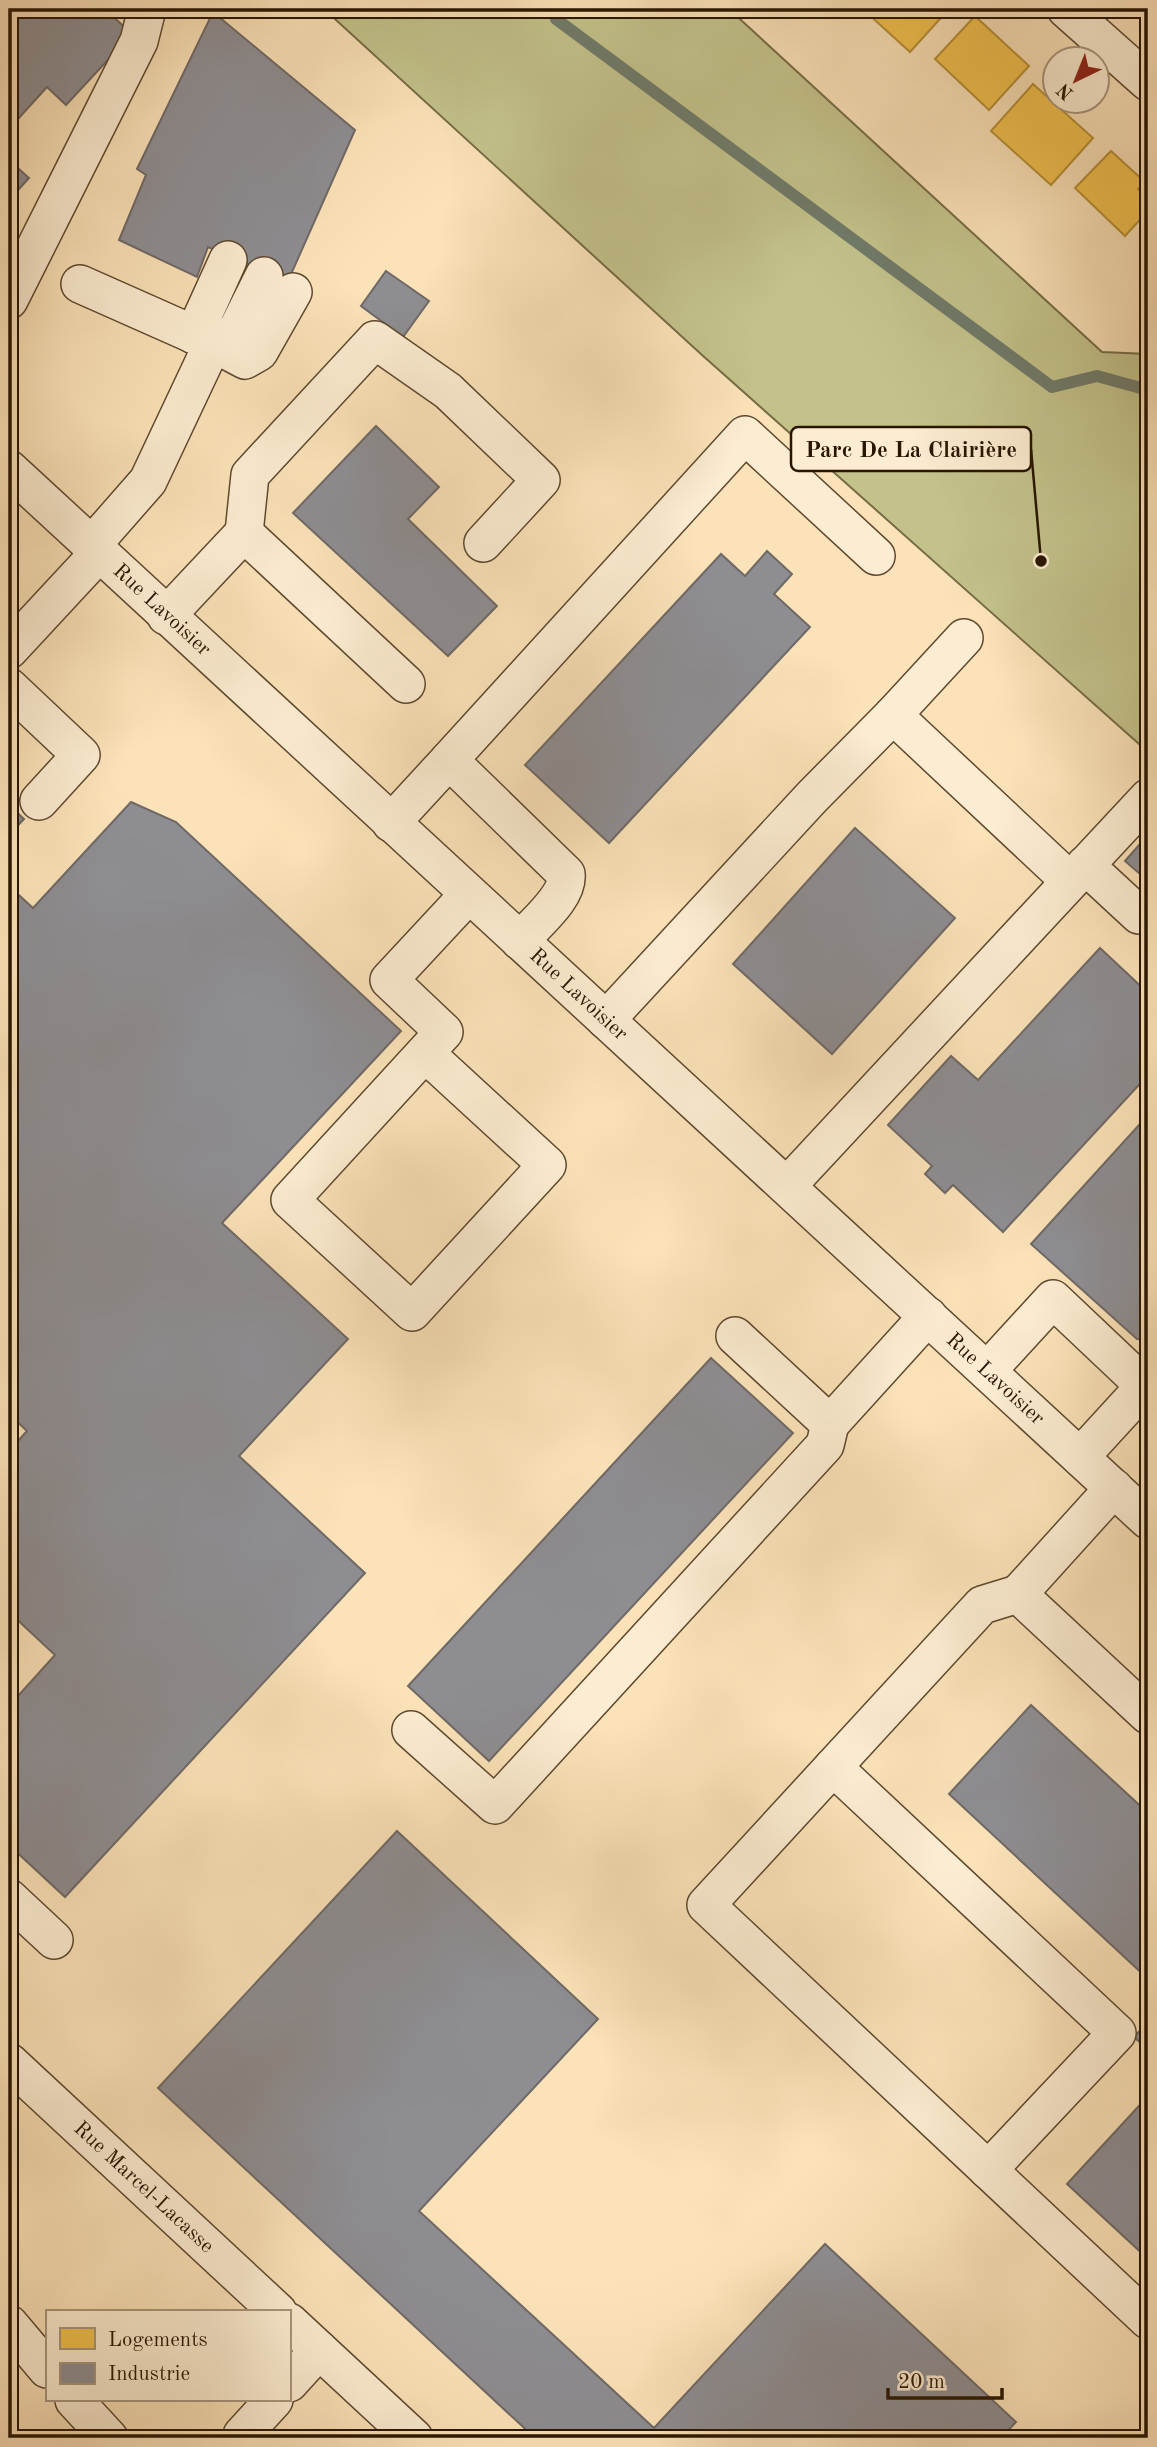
<svg xmlns="http://www.w3.org/2000/svg" width="1157" height="2447" viewBox="0 0 1157 2447" font-family="'Old Standard TT',serif">
<style>
.green{fill:#c3c28b;stroke:#766c46;stroke-width:2}
.homes{fill:#f2c14e;stroke:#b68e37;stroke-width:2}
.industry{fill:#8d8d92;stroke:#6f6966;stroke-width:2}
.lines{fill:none;stroke-linecap:round;stroke-linejoin:round}
.stream{stroke:#707b6a;stroke-width:12}
.minor-casing{stroke:#5e492f;stroke-width:40}
.minor{stroke:#fcecd1;stroke-width:37}
.labels{text-anchor:middle;dominant-baseline:central;stroke-width:7;stroke-linejoin:round;paint-order:stroke}
.street-label{font-size:21px;fill:#291601;stroke:#fcecd1}
.leader{fill:none;stroke:#291601;stroke-width:2.5}
.callout-dot{fill:#291601;stroke:#fcecd1;stroke-width:2.5}
.callout{fill:#fcecd1;stroke:#291601;stroke-width:2.5}
.callout-label{font-size:23px;text-anchor:middle;font-weight:bold;fill:#291601}
</style>
<rect width="100%" height="100%" fill="#fbe2b8"/>
<filter id="stains"><feTurbulence type="fractalNoise" baseFrequency=".00286" numOctaves="4"/><feColorMatrix values="0 0 0 0 .2 0 0 0 0 .09 0 0 0 0 .02 0 0 0 .5 -.17"/></filter>
<radialGradient id="worn" r=".72"><stop offset=".6" stop-color="#630" stop-opacity="0"/><stop offset="1" stop-color="#630" stop-opacity=".3"/></radialGradient>
<path class="green" d="M324,9H729L1102,352L1148,354V752L702,355Z"/>
<path class="homes" d="M869,9H949L910,52L866,12Z
M975,16L1029,66L989,110L935,59Z
M1033,84L1093,138L1051,185L991,131Z
M1111,151L1145,182L1138,189L1148,199V211L1125,236L1075,188Z"/>
<path class="industry" d="M9,9H105L132,34L66,105L47,87L9,129Z
M213,12L355,130L288,281L208,247L197,277L119,240L146,175L137,169Z
M9,160L29,178L9,200Z
M386,271L429,301L403,337L361,306Z
M376,426L439,487L408,519L497,606L448,656L293,513Z
M767,551L792,574L774,594L810,627L609,843L525,765L721,554L745,576Z
M131,802L176,822L401,1031L222,1223L348,1339L239,1456L365,1573L65,1897L9,1845V1706L55,1655L9,1612V1451L27,1431L9,1414V886L33,908Z
M9,805L24,819L9,835Z
M855,828L955,918L832,1054L733,964Z
M1148,835V881L1125,861Z
M1100,948L1148,993V1075L1003,1232L953,1185L945,1193L925,1174L932,1166L888,1125L951,1056L978,1080Z
M1148,1115V1339H1137L1031,1244Z
M711,1358L793,1433L489,1761L408,1686Z
M1031,1705L1148,1813V1979L949,1794Z
M397,1831L598,2019L419,2211L654,2428L825,2244L1016,2422L1001,2438H535L158,2088Z
M1148,2022V2050L1134,2037Z
M1148,2096V2259L1067,2184Z"/>
<g class="lines">
<path class="stream" d="M557,9L556,19L1052,387L1097,376L1148,390"/>
<defs>
<g id="minor">
<path d="M1066,9L1148,82"/>
<path d="M80,284L213,343L148,481L91,546"/>
<path d="M9,300L139,41L147,9"/>
<path d="M194,335L228,260"/>
<path d="M213,343L245,360L259,352L293,292"/>
<path d="M213,343L236,332L264,276"/>
<path id="s1" d="M9,469L1148,1520"/>
<path d="M244,533L250,475L375,340L448,391L541,480L483,543"/>
<path d="M166,616L244,533L406,684"/>
<path d="M9,650L99,553"/>
<path d="M9,687L81,755L39,801"/>
<path d="M893,715L964,638"/>
<path d="M449,760L745,435L876,556"/>
<path d="M391,823L449,760L566,874C569,897 534,924 520,941"/>
<path d="M1085,865L1139,915"/>
<path d="M606,1020L812,797L893,715L1070,881"/>
<path d="M425,1053L547,1165L412,1312L290,1200L444,1032L389,980L469,894"/>
<path d="M787,1186L1148,798"/>
<path d="M735,1336L830,1424L928,1316"/>
<path d="M987,1371L1053,1299L1145,1386L1080,1457"/>
<path d="M1114,1488L1018,1594L1148,1715"/>
<path d="M1018,1594L982,1605L706,1905L1148,2320"/>
<path d="M411,1730L495,1805L825,1445L830,1424"/>
<path d="M833,1767L1117,2033L988,2170"/>
<path d="M9,1898L54,1940"/>
<path id="s2" d="M9,2062L278,2312"/>
<path d="M289,2322L414,2438"/>
<path d="M9,2324L47,2369"/>
<path d="M289,2383L319,2350"/>
<path d="M74,2400L109,2438"/>
<path d="M246,2438L242,2435L274,2400"/>
</g>
</defs>
<use href="#minor" class="minor-casing"/>
<use href="#minor" class="minor"/>
</g>
<g class="labels">
<g class="street-label">
<text stroke="none"><textPath href="#s1" startOffset="208">Rue Lavoisier</textPath></text>
<text stroke="none"><textPath href="#s1" startOffset="775">Rue Lavoisier</textPath></text>
<text stroke="none"><textPath href="#s1" startOffset="1342">Rue Lavoisier</textPath></text>
<text stroke="none"><textPath href="#s2" startOffset="184">Rue Marcel-Lacasse</textPath></text>
</g>
</g>
<path class="leader" d="M1041 561L1031 449"/>
<circle class="callout-dot" cx="1041" cy="561" r="7"/>
<rect class="callout" x="791" y="427" width="240" height="44" rx="7"/>
<g class="callout-label">
<text x="911" y="457">Parc De La Clairière</text>
</g>
<rect width="1157" height="2447" fill="none" stroke="#fbe2b8" stroke-width="35"/>
<rect x="10" y="10" width="1136" height="2426" fill="none" stroke="#291601" stroke-width="3.5"/>
<rect x="18" y="18" width="1122" height="2412" fill="none" stroke="#291601" stroke-width="2"/>
<rect x="46" y="2310" width="245" height="91" fill="#fcecd1" stroke="#a8967e" stroke-width="2"/>
<rect x="60" y="2328" width="35" height="21" fill="#f2c14e" stroke="#a8967e" stroke-width="2"/>
<text x="108" y="2346" font-size="21" fill="#291601">Logements</text>
<rect x="60" y="2363" width="35" height="21" fill="#8d8d92" stroke="#a8967e" stroke-width="2"/>
<text x="108" y="2380" font-size="21" fill="#291601">Industrie</text>
<g transform="translate(1076 80) rotate(223)"><circle r="33" fill="#fcecd1" stroke="#a8967e" stroke-width="2"/>
<path d="M0-5L12 26L0 18L-12 26Z" fill="#8f2418"/>
<text y="-10" font-size="19" font-weight="bold" text-anchor="middle" fill="#291601">N</text>
</g>
<path d="M888 2388v10h114v-10" fill="none" stroke="#291601" stroke-width="3.5"/>
<text x="898" y="2388" font-size="21" fill="#291601" stroke="#fcecd1" stroke-width="5" paint-order="stroke">20 m</text>
<rect width="100%" height="100%" filter="url(#stains)"/>
<rect width="100%" height="100%" fill="url(#worn)"/>
</svg>
